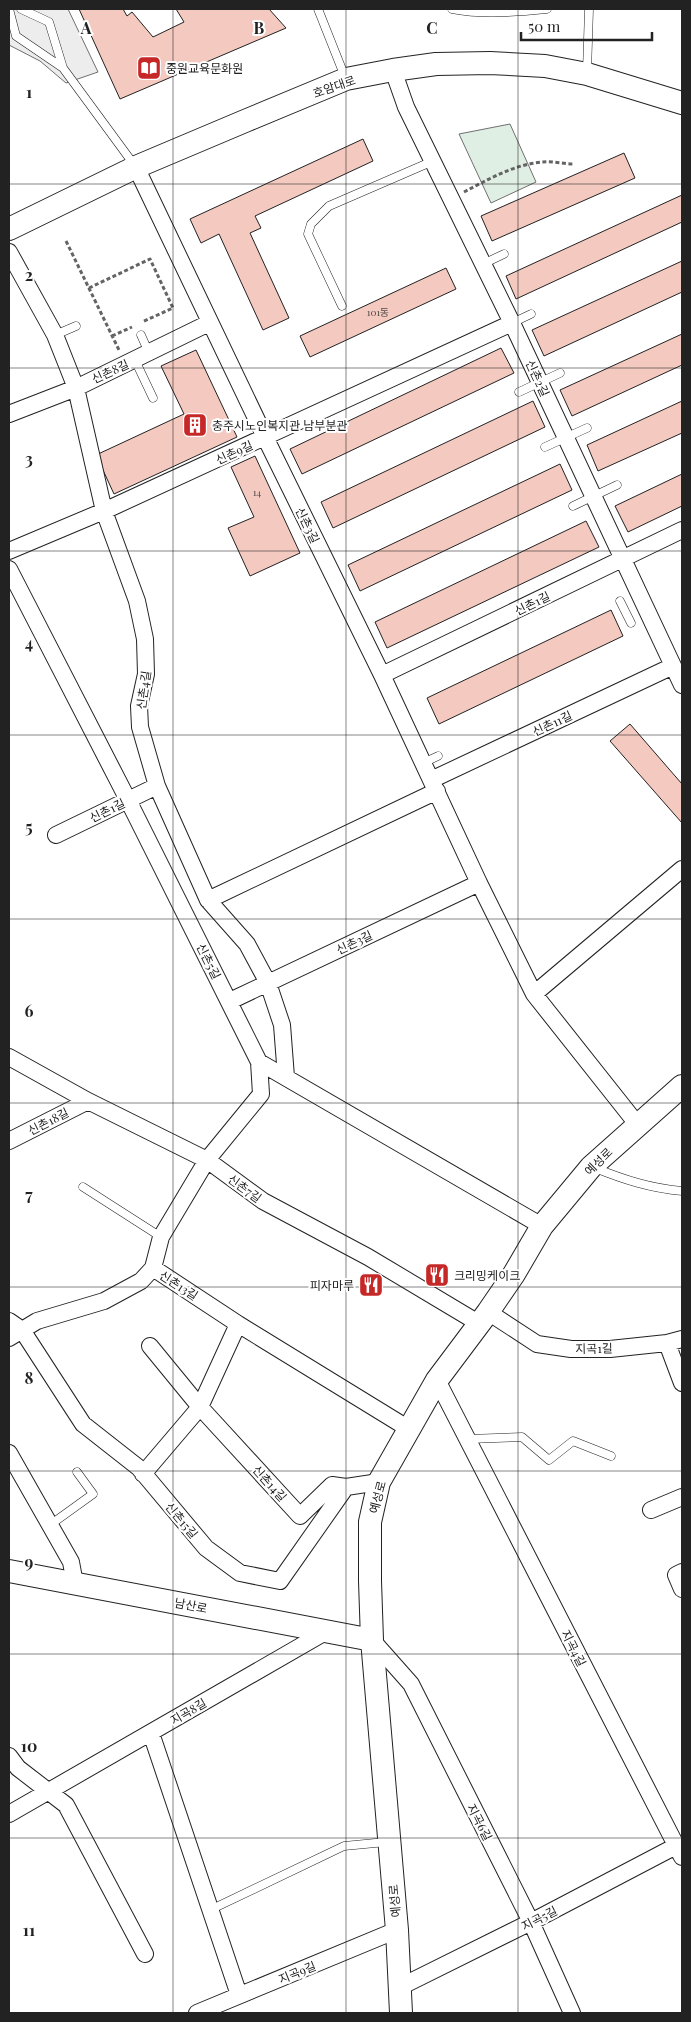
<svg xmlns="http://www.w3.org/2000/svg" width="691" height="2022" viewBox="0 0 691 2022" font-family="'Playfair Display','Noto Sans KR',serif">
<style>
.green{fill:#e0efe3;stroke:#6f6f6f}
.parking{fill:#ededed;stroke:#6f6f6f}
.building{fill:#f3c9c0;stroke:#222}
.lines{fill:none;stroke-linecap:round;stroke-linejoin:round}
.lane-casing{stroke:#222;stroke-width:9}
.street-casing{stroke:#222;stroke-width:18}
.secondary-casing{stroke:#222;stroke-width:24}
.path{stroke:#646464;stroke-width:3;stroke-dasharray:4 2.5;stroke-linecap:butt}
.lane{stroke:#fff;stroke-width:8}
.street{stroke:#fff;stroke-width:16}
.secondary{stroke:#fff;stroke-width:22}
.grid{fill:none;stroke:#222;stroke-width:1;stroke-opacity:0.55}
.labels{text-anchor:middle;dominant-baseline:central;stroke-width:4;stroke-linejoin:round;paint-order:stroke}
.number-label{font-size:10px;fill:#564c4a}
.poi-label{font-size:12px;fill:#222;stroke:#fff;text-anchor:start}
.street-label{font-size:12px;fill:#222;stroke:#fff}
.grid-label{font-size:16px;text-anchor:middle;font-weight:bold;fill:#222;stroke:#fff;stroke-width:4;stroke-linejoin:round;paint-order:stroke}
</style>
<rect width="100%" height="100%" fill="#fff"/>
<path class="green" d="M510,124L536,182L491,203L459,134Z"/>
<path class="parking" d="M9,9H68L98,72L66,83L40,61L9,45Z"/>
<path class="building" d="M79,9H123L127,16L132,12L153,37L184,22L176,9H269L286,28L120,99Z
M363,139L373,161L255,216L261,228L250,233L289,318L263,330L219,234L201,243L190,219Z
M624,153L635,178L492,241L481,216Z
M682,195V222L516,299L506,276Z
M682,261V292L544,356L532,330Z
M446,268L456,289L310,357L300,336Z
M682,334V365L572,416L560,390Z
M501,348L514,373L302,474L290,449Z
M196,350L237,437L114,494L96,455L184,414L161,366Z
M533,401L545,427L333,528L321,502Z
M682,401V433L598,471L587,445Z
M255,456L300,553L250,576L228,528L254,517L231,467Z
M560,464L572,490L360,591L348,565Z
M682,474V506L628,532L615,506Z
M586,521L599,547L387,648L375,622Z
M611,610L623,636L439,724L427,698Z
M630,724L682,784V823L610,741Z"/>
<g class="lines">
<defs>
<path id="lane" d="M9,9L16,36L63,68
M21,9L49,22L63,68L135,166
M318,9L345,77
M452,9C483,15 516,12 547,9
M587,72L589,9
M483,264L504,254
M342,306L308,234L311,224L329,206L433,161
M512,323L531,314
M55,335L76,326
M141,335L149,353
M135,360L153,398
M519,392L560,373
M545,447L587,428
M573,506L617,485
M620,601L631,623
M423,763L438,756
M595,1168C625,1180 650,1188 682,1191
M83,1187L161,1237
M468,1439L522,1437L549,1460L573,1441L611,1456
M50,1525L93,1494L77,1472
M210,1910L344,1846L386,1842"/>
<path id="street" d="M393,70L406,107L512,323L682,685
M136,167L265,437L382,675L479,883L534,994L637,1124
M9,252L55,335L76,388L104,511L137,601L145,639L146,674L139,706L140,727L157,786L208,900L247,944L268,983L282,1025L286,1077
M9,414L76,388L209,323
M9,551L104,511L512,323
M9,569L128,800L259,1062L542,1226
M382,675L682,530
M431,780L673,666
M56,835L157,786
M208,900L437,791
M534,994L682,869
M230,1001L479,883
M9,1057L88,1101L207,1160L263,1201L368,1257L480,1324
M9,1141L88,1101
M153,1268L238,1324L409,1429
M488,1312L537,1344L571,1349H610L667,1343L682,1383
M9,1321L22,1330L83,1424L139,1468L206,1548L240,1573L280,1581L346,1487L379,1482
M9,1338L37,1321L104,1301L141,1281L153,1268L161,1237L207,1160L261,1094L259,1062
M667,1343L682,1339
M150,1346L200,1407L300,1516L332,1485L346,1487
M437,1380L682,1857
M9,1453L71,1562L75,1584
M143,1474L200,1407L238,1324
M651,1510L682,1497
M682,1572L676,1575L682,1589
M372,1640L411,1684L531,1922L572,2013
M151,1733L239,1995
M9,1756L18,1768L66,1805L145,1954
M9,1814L327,1631
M400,1987L531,1922L676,1846
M197,2013L397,1930"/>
<path id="secondary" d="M9,229L136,167L245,121L346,79L393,70L436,64L490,63L545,66L587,74L682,103
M9,1571L372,1640
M401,2013L397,1930L372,1640L370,1581V1522L379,1482L437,1380L488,1312L514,1274L542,1226L591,1167L682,1086"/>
</defs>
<use href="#lane" class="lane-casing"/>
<use href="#street" class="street-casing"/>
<use href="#secondary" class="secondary-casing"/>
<path class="path" d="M464,192C489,179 515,164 543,162C553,161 564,164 574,164
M66,241L119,350
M89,288L150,259L173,308L142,322
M112,336L132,327"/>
<use href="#lane" class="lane"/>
<use href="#street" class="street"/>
<use href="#secondary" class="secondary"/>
</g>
<path class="grid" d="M173,9V2013M346,9V2013M518,9V2013M9,184H682M9,368H682M9,551H682M9,735H682M9,919H682M9,1103H682M9,1287H682M9,1471H682M9,1654H682M9,1838H682"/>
<defs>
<symbol id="library-square" viewBox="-11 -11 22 22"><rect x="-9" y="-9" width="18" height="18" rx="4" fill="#c62828" stroke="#fff"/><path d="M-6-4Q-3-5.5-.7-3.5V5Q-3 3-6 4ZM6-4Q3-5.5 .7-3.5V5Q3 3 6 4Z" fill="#fff"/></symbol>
<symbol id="building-square" viewBox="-11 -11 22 22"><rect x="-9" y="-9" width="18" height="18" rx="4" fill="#c62828" stroke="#fff"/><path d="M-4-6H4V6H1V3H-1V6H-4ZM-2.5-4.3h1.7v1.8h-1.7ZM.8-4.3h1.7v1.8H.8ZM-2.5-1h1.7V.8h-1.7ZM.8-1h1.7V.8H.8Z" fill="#fff"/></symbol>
<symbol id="restaurant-square" viewBox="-11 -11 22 22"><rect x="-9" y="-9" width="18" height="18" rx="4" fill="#c62828" stroke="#fff"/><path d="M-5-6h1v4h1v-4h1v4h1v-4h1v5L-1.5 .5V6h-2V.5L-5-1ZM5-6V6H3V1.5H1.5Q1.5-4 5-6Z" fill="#fff"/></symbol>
</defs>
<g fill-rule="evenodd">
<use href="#library-square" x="135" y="54" width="28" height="28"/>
<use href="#building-square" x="181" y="411" width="28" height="28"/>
<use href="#restaurant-square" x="423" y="1261" width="28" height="28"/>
<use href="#restaurant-square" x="357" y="1271" width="28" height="28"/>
</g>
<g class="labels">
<g class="number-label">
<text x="378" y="312">101동</text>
<text x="257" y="492">14</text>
</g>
<g class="poi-label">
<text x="166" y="68">중원교육문화원</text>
<text x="212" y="425">충주시노인복지관 남부분관</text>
<text x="454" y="1275">크리밍케이크</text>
<text x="354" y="1285" text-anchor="end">피자마루</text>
</g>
<g class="street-label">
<text transform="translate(334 86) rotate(-19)">호암대로</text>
<text transform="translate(110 371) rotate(-25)">신촌8길</text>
<text transform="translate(538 378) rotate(65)">신촌2길</text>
<text transform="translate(234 452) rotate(-25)">신촌9길</text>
<text transform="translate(308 525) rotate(64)">신촌3길</text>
<text transform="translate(532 603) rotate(-26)">신촌1길</text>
<text transform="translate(143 690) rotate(-82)">신촌4길</text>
<text transform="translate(552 723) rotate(-25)">신촌11길</text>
<text transform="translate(107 810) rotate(-26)">신촌1길</text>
<text transform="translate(354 942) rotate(-25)">신촌3길</text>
<text transform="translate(209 961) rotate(63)">신촌5길</text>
<text transform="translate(48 1121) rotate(-27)">신촌18길</text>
<text transform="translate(598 1161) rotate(-45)">예성로</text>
<text transform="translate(245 1188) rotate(36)">신촌7길</text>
<text transform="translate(179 1285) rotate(33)">신촌13길</text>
<text transform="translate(594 1348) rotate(-1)">지곡1길</text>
<text transform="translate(270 1483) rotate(48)">신촌14길</text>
<text transform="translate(377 1497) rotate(-75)">예성로</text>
<text transform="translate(182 1520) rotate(50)">신촌15길</text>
<text transform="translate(191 1605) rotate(11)">남산로</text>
<text transform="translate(574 1648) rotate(63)">지곡4길</text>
<text transform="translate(188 1711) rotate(-30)">지곡8길</text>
<text transform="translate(480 1822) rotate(63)">지곡6길</text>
<text transform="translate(394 1901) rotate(-95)">예성로</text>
<text transform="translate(539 1918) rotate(-27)">지곡5길</text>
<text transform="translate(297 1972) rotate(-22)">지곡9길</text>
</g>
</g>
<g class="grid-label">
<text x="86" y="34">A</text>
<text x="259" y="34">B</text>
<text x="432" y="34">C</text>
<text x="29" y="98">1</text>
<text x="29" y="281">2</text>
<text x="29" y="465">3</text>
<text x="29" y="649">4</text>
<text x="29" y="833">5</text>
<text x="29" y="1017">6</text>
<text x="29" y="1201">7</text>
<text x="29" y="1384">8</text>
<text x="29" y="1568">9</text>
<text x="29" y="1752">10</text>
<text x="29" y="1936">11</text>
</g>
<rect width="691" height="2022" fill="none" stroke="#222222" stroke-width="20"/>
<path d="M521 32v8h131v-8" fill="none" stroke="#222222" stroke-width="2.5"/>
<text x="528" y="32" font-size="15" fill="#222222" stroke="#ffffff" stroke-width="4" paint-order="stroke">50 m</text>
</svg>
